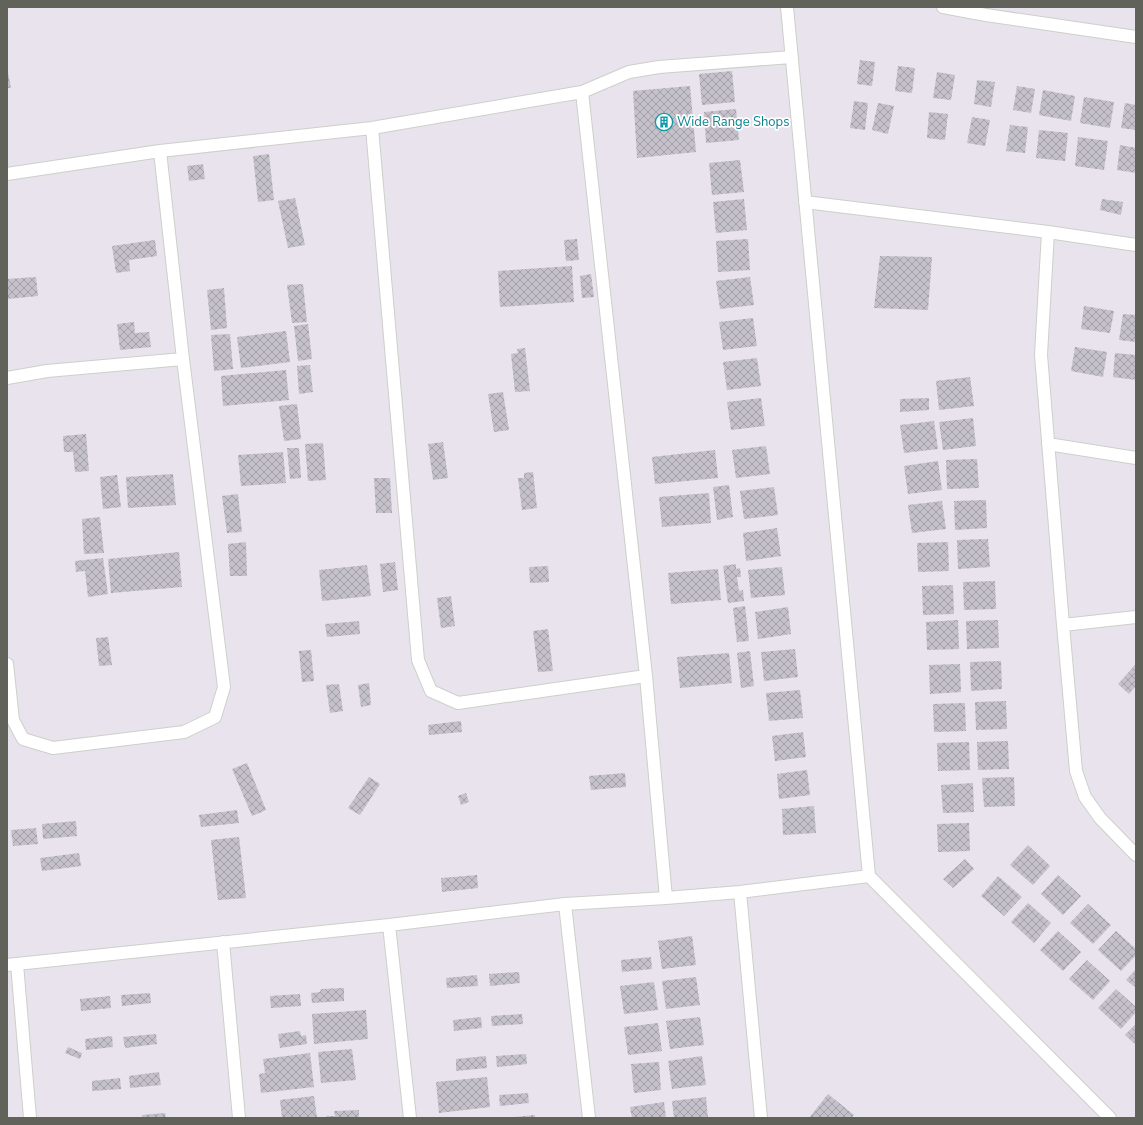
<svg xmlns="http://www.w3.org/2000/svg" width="1143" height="1125" viewBox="0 0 1143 1125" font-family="'Nunito Sans',sans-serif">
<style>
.building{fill:url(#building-cross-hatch)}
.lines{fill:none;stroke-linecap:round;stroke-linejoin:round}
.minor-casing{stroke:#cdd0c9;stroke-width:14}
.minor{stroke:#fff;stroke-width:12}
.labels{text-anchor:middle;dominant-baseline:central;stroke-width:3.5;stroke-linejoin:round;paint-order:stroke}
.culture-label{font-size:13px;fill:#0d838f;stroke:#fff;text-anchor:start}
</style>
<defs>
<pattern id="building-cross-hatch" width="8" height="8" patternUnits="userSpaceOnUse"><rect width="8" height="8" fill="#c5c1cb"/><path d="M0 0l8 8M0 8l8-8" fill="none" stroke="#a3a0a8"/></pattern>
</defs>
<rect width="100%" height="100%" fill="#e8e3ed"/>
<path class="building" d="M860,60L875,62L872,86L857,84Z
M898,66L915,68L912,93L895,91Z
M7,67L11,88H7Z
M732,71L735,102L702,105L699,74Z
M937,72L955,75L951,100L933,98Z
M977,80L995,82L991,107L974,104Z
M690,86L696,152L637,158L633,91Z
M1017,86L1035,89L1031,113L1013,110Z
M1043,90L1075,96L1071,121L1039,115Z
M1084,97L1114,102L1110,128L1080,123Z
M854,101L868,103L865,130L850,128Z
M878,103L894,106L888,134L872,130Z
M1125,103L1136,105V130L1121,128Z
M736,109L739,140L706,143L704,112Z
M929,112L948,114L945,140L927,138Z
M972,117L990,120L985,146L967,143Z
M1010,125L1028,127L1025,153L1006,151Z
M1039,130L1068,133L1065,161L1036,158Z
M1078,137L1108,141L1104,170L1075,166Z
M1120,145L1136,148V173L1117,170Z
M269,154L274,200L258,202L253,156Z
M740,160L744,192L712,195L709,163Z
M203,164L205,179L189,181L187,166Z
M295,198L305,245L288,248L278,201Z
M744,199L747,230L716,233L713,202Z
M1102,199L1123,202L1121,215L1100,210Z
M577,239L579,260L566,261L564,240Z
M748,239L750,270L718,272L716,241Z
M155,240L157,256L129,260L130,271L116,273L112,246Z
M880,256L932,257L928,310L874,308Z
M572,266L574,302L500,307L498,271Z
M591,274L594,297L582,298L580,276Z
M36,277L38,296L7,299V279Z
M750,277L754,305L720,309L716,281Z
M303,284L307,322L292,323L287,285Z
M224,288L227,328L211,330L207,290Z
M1084,306L1114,311L1110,333L1081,329Z
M1123,314L1136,315V342L1119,340Z
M753,318L757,346L723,350L719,322Z
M134,322L135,333L149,332L151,347L120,350L117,324Z
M308,324L312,359L298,361L294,326Z
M286,331L290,362L241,368L237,337Z
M230,334L233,369L214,371L211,335Z
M1075,347L1107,352L1103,377L1071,371Z
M525,348L530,391L515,392L511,354L518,353L517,349Z
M1115,353L1136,355V380L1113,377Z
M757,358L761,386L727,390L723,362Z
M310,365L313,392L299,394L297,366Z
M286,370L289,400L223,406L221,376Z
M970,377L974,406L939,410L936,381Z
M503,392L509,430L494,432L488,394Z
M761,398L765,426L731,430L727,402Z
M929,398V410L900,412V399Z
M297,404L301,439L284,441L279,406Z
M973,418L976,446L943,450L939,422Z
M934,421L938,449L904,453L900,425Z
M86,434L89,471L75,472L73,452H64L63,436Z
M443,442L448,478L433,480L428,444Z
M323,443L326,480L308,481L305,444Z
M766,446L770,474L736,478L732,450Z
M287,448H299L301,478L290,479Z
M715,450L718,478L655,484L652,457Z
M283,452L286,483L241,486L238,455Z
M977,459L979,488L947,489L946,460Z
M938,461L942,490L908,494L904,466Z
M533,472L537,508L522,510L518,478H524V473Z
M173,474L176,505L128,508L126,477Z
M117,475L121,507L103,509L100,477Z
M374,478H390L392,513H376Z
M729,485L733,517L717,520L713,487Z
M774,487L778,515L744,519L740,491Z
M709,493L711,523L662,527L659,497Z
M238,494L242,532L227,533L222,496Z
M986,500L987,528L955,530L954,501Z
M942,501L946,529L912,533L908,505Z
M100,517L104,553L84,554L82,519Z
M777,528L781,556L746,561L743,533Z
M988,539L990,567L958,569L957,540Z
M246,542L247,576H230L228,544Z
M948,542L949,571L918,572L917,543Z
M179,552L182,587L111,593L108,559Z
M103,558L108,594L88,597L85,571L76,572L75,561Z
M395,562L398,590L383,592L380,564Z
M736,564V569L740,568L741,577H737L739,591L743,590L744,601L728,603L723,566Z
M367,565L371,596L322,601L319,570Z
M548,566L549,582L530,583L529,567Z
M782,567L785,595L751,598L748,570Z
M718,569L721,600L671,604L668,573Z
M995,581L996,609L964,610L963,582Z
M953,585L954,614L923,615L922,586Z
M451,596L455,626L441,628L437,598Z
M745,606L749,641L737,642L733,608Z
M788,607L791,634L758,639L755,612Z
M958,620L959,649L927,650L926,622Z
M998,620L999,648L967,649L966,621Z
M359,621L360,634L327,637L325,624Z
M548,629L553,671L538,672L533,631Z
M108,637L112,665L99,666L96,638Z
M795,649L798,677L764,681L761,652Z
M311,650L314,681L302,682L299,651Z
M750,651L754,686L741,688L737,653Z
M729,653L732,683L680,688L677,657Z
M1001,661L1002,689L971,691L970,662Z
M960,664L961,692L930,694L929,665Z
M1135,665L1136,686L1129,694L1118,684Z
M369,683L371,705L361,707L358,685Z
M339,684L343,711L330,713L326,685Z
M800,690L803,718L769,721L766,693Z
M1006,701L1007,729L976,730L975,702Z
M965,703L966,731L934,732L933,704Z
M461,721L462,732L429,735L428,725Z
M803,732L806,757L775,761L772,736Z
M1008,741L1009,769L978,770L977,742Z
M969,742L970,770L938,771L937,743Z
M247,763L266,810L252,816L232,769Z
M807,770L810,795L779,799L777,774Z
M625,773L626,787L591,790L589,776Z
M369,777L380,784L360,815L348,808Z
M1014,777L1015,806L984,807L982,778Z
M973,783L974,812L943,813L941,785Z
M466,793L469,802L461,805L458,796Z
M814,806L816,833L783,835L782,809Z
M237,810L239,823L201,827L199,815Z
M76,821L77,836L43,839L42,824Z
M969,823L970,851L938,852L937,824Z
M36,828L38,844L13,846L11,830Z
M239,837L246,898L218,900L211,840Z
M1028,845L1050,866L1033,885L1010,865Z
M79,853L81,866L42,871L40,858Z
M965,859L974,869L953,888L943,879Z
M477,875L478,888L442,892L441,878Z
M1058,875L1081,896L1063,915L1041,894Z
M998,876L1022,897L1004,916L981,896Z
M1028,903L1051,923L1034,943L1011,922Z
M1088,904L1111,925L1093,944L1070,923Z
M1058,931L1081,952L1063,971L1040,950Z
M1116,931L1136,949V955L1121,971L1098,950Z
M692,936L696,965L662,969L658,941Z
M651,957L652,969L622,972L621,960Z
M1087,960L1110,981L1093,1000L1069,979Z
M1136,969V988L1126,980Z
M519,972L520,983L490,986L489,974Z
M477,975L478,986L447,988L446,978Z
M696,977L700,1005L666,1009L662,981Z
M654,982L658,1010L624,1014L620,986Z
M344,988V1001L312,1003L311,993L320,992L321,989Z
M1116,989L1136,1007V1012L1121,1029L1098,1008Z
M150,993L151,1003L122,1006L121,995Z
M300,994L301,1006L271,1008L270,996Z
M110,996L111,1008L81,1011L80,999Z
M366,1010L368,1039L314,1044L312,1014Z
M522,1014L523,1024L492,1026L491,1016Z
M481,1017L482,1028L454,1031L453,1020Z
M700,1017L704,1045L670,1049L666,1021Z
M658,1023L662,1051L628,1055L624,1027Z
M1136,1024V1045L1125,1035Z
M300,1031L301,1036L306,1035L307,1044L280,1048L278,1034Z
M156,1034L157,1044L125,1048L123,1037Z
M112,1036L113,1047L86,1050L85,1039Z
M68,1047L82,1053L80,1059L65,1053Z
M352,1049L356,1080L321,1083L318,1052Z
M310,1053L314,1087L261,1093L259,1074L265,1073L263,1059Z
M526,1054L527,1064L497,1067L496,1056Z
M486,1056L487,1068L456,1071V1059Z
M702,1056L706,1085L672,1089L668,1061Z
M659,1062L661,1090L634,1093L631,1064Z
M159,1072L161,1085L130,1088L129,1076Z
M487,1077L490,1107L439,1113L436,1082Z
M120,1078L121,1089L92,1091V1081Z
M528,1093L529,1103L500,1106L499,1095Z
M828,1094L854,1115L851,1118H809Z
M314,1096L317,1118H282L280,1100Z
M706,1097L708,1118H674L672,1101Z
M664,1102L666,1118H632L630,1107Z
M359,1110V1118H326V1116H335L334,1111Z
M165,1113L166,1118H142V1115Z
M535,1115V1118H515V1117Z"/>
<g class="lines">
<defs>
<path id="minor" d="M787,7L869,876L1110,1118
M943,7L986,15L1136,37
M582,92L629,72L659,67L792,57
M372,128L418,660L431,691L458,703L646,676
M7,174L160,151L372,128L582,92L646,676L666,898
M805,202L1048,232L1136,245
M1048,232L1041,355L1063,625L1076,771L1085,797L1100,818L1136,855
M7,378L47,371L183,359
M1048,444L1136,458
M1063,625L1136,617
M7,664L13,720L23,739L53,748L184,732L215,717L224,687L183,359L160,151
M740,892L761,1118
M565,904L589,1118
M389,925L410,1118
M223,942L239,1118
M17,964L30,1118
M7,965L389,925L565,904L666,898L740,892L869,876"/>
</defs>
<use href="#minor" class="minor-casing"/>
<use href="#minor" class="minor"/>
</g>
<defs>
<symbol id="building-ring" viewBox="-11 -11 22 22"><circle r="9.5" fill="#fff" stroke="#0f9aa8" stroke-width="1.5"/><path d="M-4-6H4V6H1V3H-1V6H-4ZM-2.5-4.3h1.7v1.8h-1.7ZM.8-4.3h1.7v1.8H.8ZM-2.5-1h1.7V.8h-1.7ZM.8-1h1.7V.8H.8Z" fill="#0f9aa8"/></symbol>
</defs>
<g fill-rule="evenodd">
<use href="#building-ring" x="654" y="112" width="20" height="20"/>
</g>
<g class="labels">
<g class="culture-label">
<text x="677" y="122">Wide Range Shops</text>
</g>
</g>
<rect width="1143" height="1125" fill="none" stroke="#61635b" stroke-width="16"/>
</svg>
